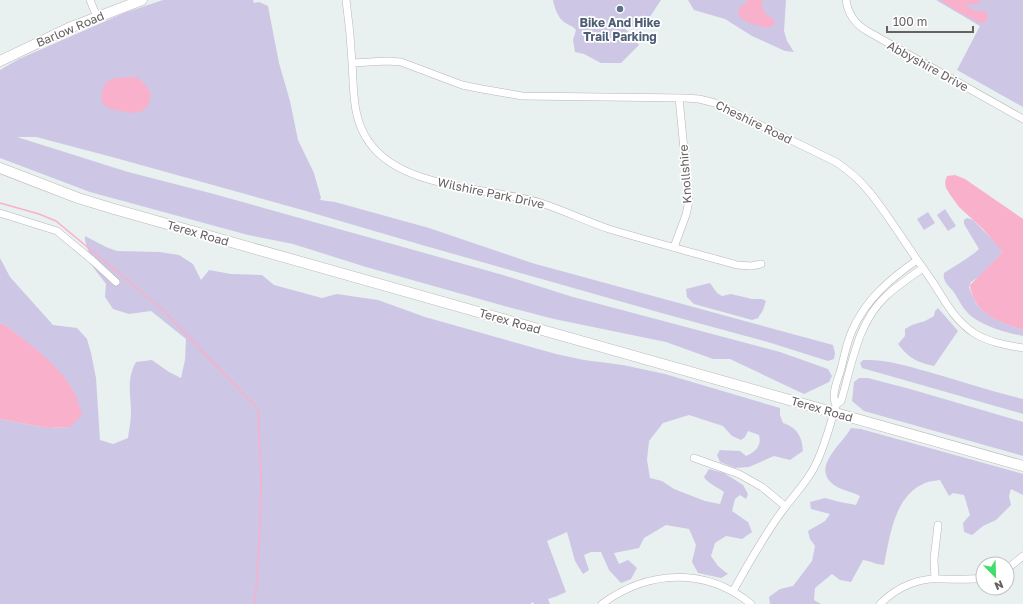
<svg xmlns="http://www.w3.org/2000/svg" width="1023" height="604" viewBox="0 0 1023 604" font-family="'Golos Text',sans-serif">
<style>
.green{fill:#cdc7e5}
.water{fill:#f9b0cb}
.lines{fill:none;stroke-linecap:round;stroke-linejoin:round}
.stream{stroke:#f9b0cb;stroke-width:1.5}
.street-casing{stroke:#bbb5b6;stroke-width:8}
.secondary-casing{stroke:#beb7b8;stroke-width:11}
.street{stroke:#fff;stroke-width:7}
.secondary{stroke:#fff;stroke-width:10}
.service-dot{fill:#5c6f8a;stroke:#fff;stroke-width:1.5}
.labels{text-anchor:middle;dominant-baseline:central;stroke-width:3.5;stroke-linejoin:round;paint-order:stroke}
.service-label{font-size:12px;font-weight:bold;fill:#4e5e75;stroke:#fff}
.street-label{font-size:12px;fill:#676061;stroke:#fff}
</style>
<rect width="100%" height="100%" fill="#e8f0f0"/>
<path class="green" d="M163,0H253L254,3L259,2L268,6L279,63L290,101L298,140L314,173L321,198L320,200L335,202L429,228L532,263L833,345L835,353L834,359L828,361L771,343L665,314L422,245L306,211L112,157L36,137H17L128,172L214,194L503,275L573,297L780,352L828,369L832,376L829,382L804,394L730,359H713L666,342L554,319L508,307L366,267L293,244L248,235L90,192L0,158V70L19,59L124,13Z
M553,0H661L644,26L623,27L633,36L639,45L621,63H601L584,54L575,52L573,40L576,30C572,25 567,25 563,21C557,16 554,6 553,0Z
M688,0H786L784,31L787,41L794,52L785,51L752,36L725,19L694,10Z
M936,0H1023V107L957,70L980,26Z
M945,209L956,226L948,231L937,215Z
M928,212L935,223L924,230L917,219Z
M967,218L973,220L999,246L1002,251L1001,254L980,276L971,282L969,287C972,294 974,302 979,307C989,318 1009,325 1023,330V336C1007,333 978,325 967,312C962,307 959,300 955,294C951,287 942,283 944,273C956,265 968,259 979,249L964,224V220Z
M85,236L106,247L117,251L160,252L179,255L193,264L201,280L209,270L231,274L262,275L274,285L322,298L337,294L378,300L425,317L556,354L584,360L623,365L665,374L780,408V415L783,423C798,428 802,437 803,451L790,460L774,456L749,467L735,468L720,462L717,455L720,450L740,451L746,456C755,452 762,446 759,435L748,431L745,437L741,440L732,436L723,426L689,415L663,423L649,441L647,460L650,478L662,481L674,489L705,501L720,504L724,492C718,487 707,483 704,477L709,469L724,473L743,485L748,494L746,499L740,495L735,499L732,511L748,522L752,532L742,539L726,536L715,543L711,556L718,566L728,574L721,578L698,573L692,562L696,545L689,529L666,525L644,538L639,548L614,553L619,564L628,560L637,568L631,579L621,583L609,570L601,552H591L584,555L589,570L583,574L575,561L567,532L547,541L566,592L557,596L548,599L550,604H534L533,602L530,604H0V419L48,428L70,427L57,369L42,355L4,324H0V258L10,277L53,325L77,328L87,339L91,353L96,378L100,440L113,444L128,438C129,430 131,421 131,413C131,394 126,380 136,362L152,360L169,372L181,378L185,360L186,339L151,311L129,314L113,309L105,297L106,284L93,267L85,240Z
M710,283L717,293L722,296L731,294L752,299H762L766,301L763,310L758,318L752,320L694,304L687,297L686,289Z
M938,308L958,331L934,366C916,362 909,358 898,344L905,336V329L912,325L925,321L934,316L935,311Z
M863,360C886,359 907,366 929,372C960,381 991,391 1023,399V414L862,368L860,363Z
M859,378H868L910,389L1023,422V456L864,411L852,401L854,382Z
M851,428L861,429L1023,474V495L1011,489L1009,496L1011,505L996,520L983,526L972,535L964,532L963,523L970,515L964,495L953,493L949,496L940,480C935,481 929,481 925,483C894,496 890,536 884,565C877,565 871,561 863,560L851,582L840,580L832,574L815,588L814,600L821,604H770L769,597L780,589L793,586L812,561L815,546L810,539L808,531L825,521L830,514L811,509L810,502L825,498L840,502L856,505L860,496C854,492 844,491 837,487C808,469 841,446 851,428Z"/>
<path class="water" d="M748,0H762C762,14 765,12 774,20L775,24L767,28C758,25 742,23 738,14L739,9Z
M940,0H981L977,4H968L966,6L976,11H986L988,19L983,23H980L955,10Z
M137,77L146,85L151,95L148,106L141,112L132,113L110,109L102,103C100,75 115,78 137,77Z
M955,175L965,179L1023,219V330C1004,323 981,317 973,297C972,293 970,289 970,285L1001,254L1002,251L983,229L959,207L951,196L946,188L945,182L947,176Z
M0,324H4C29,344 60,364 75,394C78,401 80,408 82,415L70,427L48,428L0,419Z"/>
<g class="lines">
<path class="stream" d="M0,203L39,214L56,221L162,309L258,409L261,477L260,527L255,604"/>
<defs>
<path id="street" d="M90,0L97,17
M346,0C349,21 351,42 352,63C354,90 352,119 369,142C402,190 490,187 541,203C565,211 586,221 609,229C652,242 695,253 737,265L751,266L761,264
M846,0C848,14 855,24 867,31L1023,119
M352,63L387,61L401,62L462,85L482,89L522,96L685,98L699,99L715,103L836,162C865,181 878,203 897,230C908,247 920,264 932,281C944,299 954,320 974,333C988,342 1006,345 1023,348
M0,213L57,231L92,260L116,282
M674,247L686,215L689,201L679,98
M836,405C831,395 837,382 840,372C844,359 846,344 852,331C865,300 890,279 917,260
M694,458L739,474L762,487L785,506
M1007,569L1023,556
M935,579L934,559L938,525
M733,591C749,563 764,535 783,510C794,495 807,482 815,466C825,446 830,425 836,405L841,401C852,365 857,323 886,296C897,286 910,277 923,268
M602,604C648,570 705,567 751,604
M880,604C898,586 921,577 945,579C958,579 970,580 983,578"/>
<path id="secondary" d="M0,61L69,28L142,0
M0,168L78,198L114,209L1023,466"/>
</defs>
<use href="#street" class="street-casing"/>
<use href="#secondary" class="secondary-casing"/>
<use href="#street" class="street"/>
<use href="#secondary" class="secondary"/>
</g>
<circle class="service-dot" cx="620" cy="9" r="4"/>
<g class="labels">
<g class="service-label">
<text x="620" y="22">Bike And Hike<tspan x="620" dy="14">Trail Parking</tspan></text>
</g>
<g class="street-label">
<text transform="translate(70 29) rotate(-23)">Barlow Road</text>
<text transform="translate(928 66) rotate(29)">Abbyshire Drive</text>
<text transform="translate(754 122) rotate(26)">Cheshire Road</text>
<text transform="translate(685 174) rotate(-94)">Knollshire</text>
<text transform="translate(491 193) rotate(12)">Wilshire Park Drive</text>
<text transform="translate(198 233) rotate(16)">Terex Road</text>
<text transform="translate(510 321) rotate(16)">Terex Road</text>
<text transform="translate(822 409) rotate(16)">Terex Road</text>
</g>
</g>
<g transform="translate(995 576) rotate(157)"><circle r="19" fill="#ffffff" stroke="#c2bfc0"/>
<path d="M0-3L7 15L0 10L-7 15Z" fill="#42dd6c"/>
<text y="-6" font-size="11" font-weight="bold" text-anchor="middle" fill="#676061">N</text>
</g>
<path d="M887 26v6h86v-6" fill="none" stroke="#676061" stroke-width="2"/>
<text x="893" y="26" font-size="12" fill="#676061" stroke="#ffffff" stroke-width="3" paint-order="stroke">100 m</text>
</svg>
